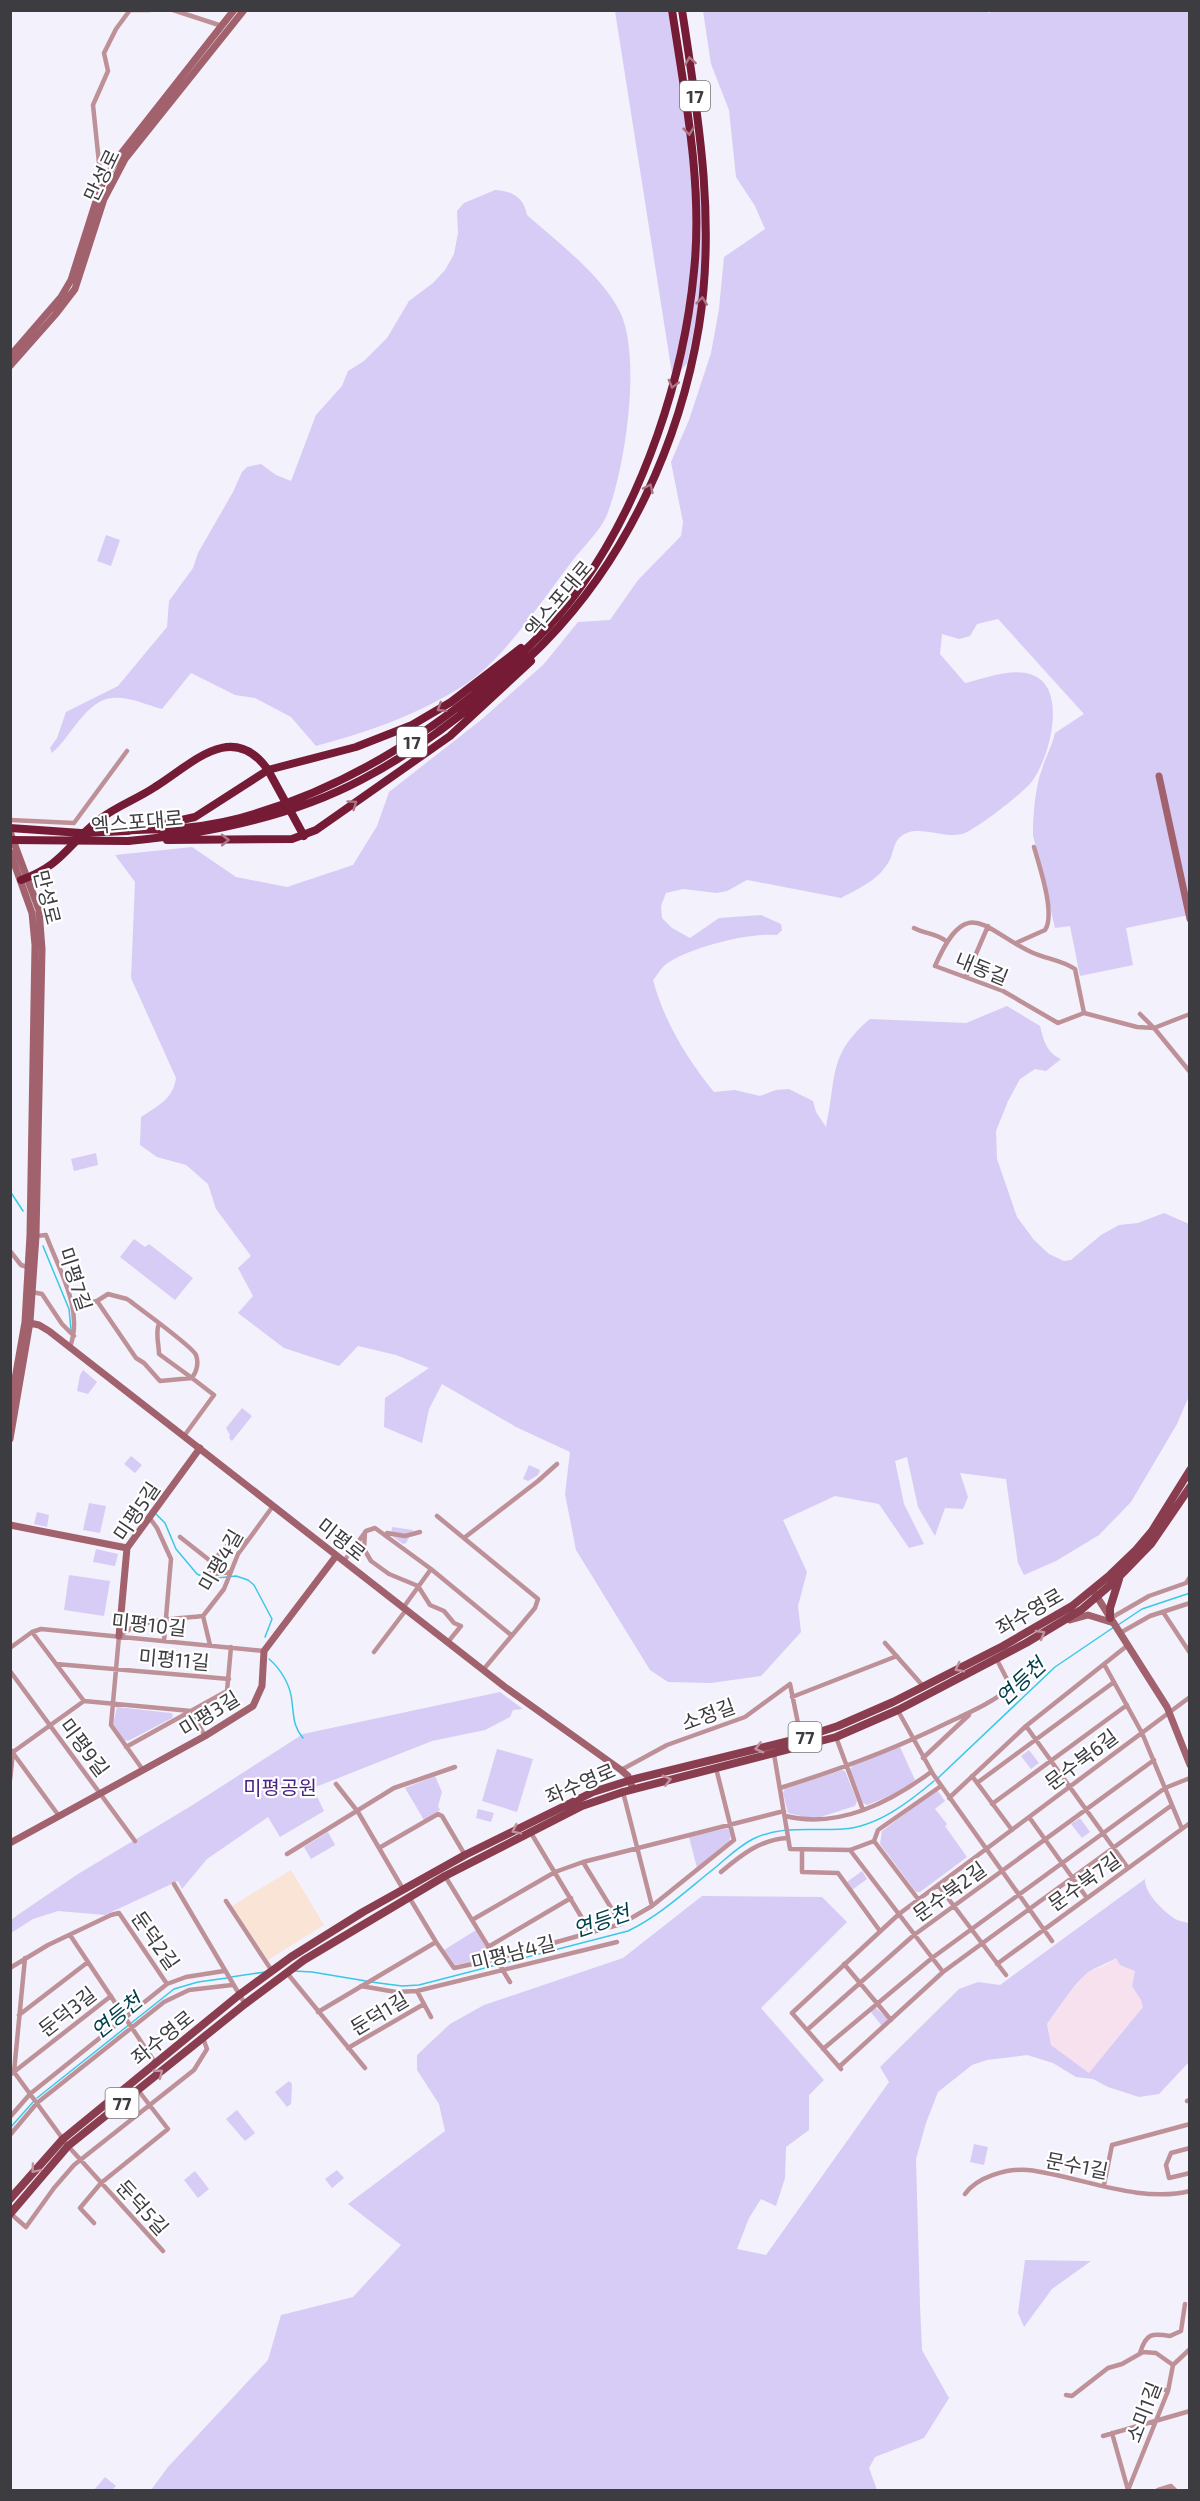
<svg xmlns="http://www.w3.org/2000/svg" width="1200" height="2501" viewBox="0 0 1200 2501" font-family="'Exo 2','Noto Sans KR',sans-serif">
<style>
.commercial{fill:#f8e1ee}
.industrial{fill:#f9e4d6}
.green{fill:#d7ccf5;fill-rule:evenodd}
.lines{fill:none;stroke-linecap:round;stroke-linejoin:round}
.stream{stroke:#37c9e6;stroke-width:1.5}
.street{stroke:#be9198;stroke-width:4.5}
.secondary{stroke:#a1616d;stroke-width:7}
.primary{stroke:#8a3d4e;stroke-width:8}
.highway{stroke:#751b35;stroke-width:8}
.highway-bridge{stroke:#751b35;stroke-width:8}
.oneway{stroke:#ac7686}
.oneway2{stroke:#bf949e}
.labels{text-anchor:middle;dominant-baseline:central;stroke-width:4.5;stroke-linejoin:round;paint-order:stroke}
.shield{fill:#fff;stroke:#777679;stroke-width:1.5}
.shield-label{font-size:18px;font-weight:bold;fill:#3d3c40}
.street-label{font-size:20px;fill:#3d3c40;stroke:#fff}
.park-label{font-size:20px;fill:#4b2284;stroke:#fff}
.water-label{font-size:21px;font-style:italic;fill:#00404c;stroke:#fff}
</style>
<rect width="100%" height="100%" fill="#f3f1fb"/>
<path class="commercial" d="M1117,1957L1135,1971L1132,1986L1141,2000L1143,2007L1090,2074L1051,2045L1047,2024L1067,1995L1088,1972L1106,1965Z"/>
<path class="industrial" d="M291,1870L324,1925L268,1960L232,1906Z"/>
<path class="green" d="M986,10L989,13L996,10L1189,11V915L1126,928L1133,965L1080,976L1070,926L1055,928L1033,835C1033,814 1035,788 1042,769C1046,756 1052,746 1055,733L1084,714L998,619L977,624L970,636L959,639L942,634L940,654L965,683C989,677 1033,659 1048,689C1060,713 1048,758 1033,780C1025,792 979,827 965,833C945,841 916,821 899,838C893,844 893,856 888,863C878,880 858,889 841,898L747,880L727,891L717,893L683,889L666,893L661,906L662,918L672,928L690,938L719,918L761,915L781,924L782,930L777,935C750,932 687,948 665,965C660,969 657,976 653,980C664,1021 687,1059 714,1092L735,1090L760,1096L776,1090L789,1089L813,1101L816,1112L826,1127C837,1079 827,1055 870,1019L966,1023L1007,1006L1040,1026C1044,1041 1046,1052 1061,1059L1046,1071L1035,1069L1020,1079L1008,1101L996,1131L997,1159L1017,1217L1034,1240L1049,1254L1064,1261L1071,1260L1101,1235L1119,1225L1138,1223L1164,1213L1189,1224V1396L1177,1424L1131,1502L1099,1535L1056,1561L1024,1575L1018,1563L1006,1479L960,1473L968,1497L963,1509L945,1508L935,1536L918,1507L907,1457L895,1461L904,1504L924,1544L909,1548L879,1504L835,1496L783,1520L807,1572L798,1606L801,1632L761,1676L711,1683L668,1682L650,1670L576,1550L565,1494L570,1452L516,1427L442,1384L429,1409L422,1443L384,1427L385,1398L429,1368L396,1355L358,1346L339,1366L284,1348L238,1313L253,1296L238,1268L251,1256L216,1209L208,1184L186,1165L157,1157L140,1145L141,1117C158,1106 173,1099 176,1078L131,978L135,882L115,855L192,847L236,877L287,887L353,865L377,826L389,792L481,720L544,664L578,622L610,620L638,580L681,536L683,522L671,462L689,420L711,353L719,309L724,257L765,229L755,206L736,177L729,110L711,64L703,11Z
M615,11H671L688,131L702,204L706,250L700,302L687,363L673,380Z
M495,190C512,191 524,197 527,215C557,242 602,275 620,312C642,357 625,472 606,517C599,532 583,547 573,560C542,600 504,660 463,686C417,715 368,732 316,746L291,717L255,698L235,695L191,673L162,709C147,705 128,696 112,698C86,700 71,737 52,753L50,748L57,738L66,712L118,686L167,627L169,601L193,568L198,553L233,492L242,472L247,467L261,464L276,475L291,481L316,415L342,386L348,371L364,361L387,338L409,301L433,283L445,270L454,254L458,233L457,211L464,203Z
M106,535L120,540L111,566L97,561Z
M96,1153L98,1165L74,1171L71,1159Z
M134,1239L145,1247L149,1244L193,1278L175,1300L120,1257Z
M83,1370L97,1382L88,1394L77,1391L80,1375Z
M242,1408L252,1416L232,1441L229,1438L230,1435L226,1428Z
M131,1456L142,1465L135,1473L124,1464Z
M529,1465L540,1470L538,1475L528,1481L523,1479Z
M89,1503L106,1506L100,1533L83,1530Z
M37,1512L49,1515L47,1527L34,1524Z
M392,1527L413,1530L406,1543L403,1544L391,1535Z
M96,1549L118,1554L115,1566L93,1562Z
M69,1575L110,1581L104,1616L64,1610Z
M500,1692L523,1709L513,1710L510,1717L485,1730L432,1741L313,1788L324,1811L280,1837L268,1817L207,1859L182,1889L178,1881L105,1915L58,1911L33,1919L11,1933V1920L19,1914L78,1874L191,1806L303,1734Z
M117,1707L171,1713L173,1715L172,1718L128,1741L124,1740L113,1724Z
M900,1747L915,1780L897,1793L867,1805L863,1803L850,1770L852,1766Z
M497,1749L533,1759L517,1812L482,1801Z
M1029,1750L1039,1763L1031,1769L1021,1756Z
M842,1770L845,1771L857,1801L855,1806L814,1819L788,1813L783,1793L785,1789Z
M435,1776L442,1792L438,1806L440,1810L424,1820L405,1788Z
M937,1790L945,1801L935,1809L947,1824L945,1826L967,1857L920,1892H916L880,1844L882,1831Z
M478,1809L494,1813L491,1822L476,1818Z
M1080,1818L1090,1832L1082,1838L1071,1824Z
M729,1828L731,1836L729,1841L697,1868L689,1837Z
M328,1832L335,1845L311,1859L304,1847Z
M862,1871L867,1879L852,1890L847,1882Z
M1145,1879C1144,1893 1163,1911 1175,1919C1179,1921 1185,1922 1189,1923V2062L1159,2094L1139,2097L1108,2087L1093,2079L1076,2077L1053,2063L1027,2055L987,2060L972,2065L938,2092L926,2123L916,2159L920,2305L922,2350L949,2398L924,2438L875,2457L869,2468L877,2490H151L168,2467L268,2360L281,2315L353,2297L401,2245L348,2204L445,2131L439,2104L417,2070V2055L450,2024L484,2005L623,1958L702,1896L822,1897L847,1922L761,2008L824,2080L809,2095V2130L786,2147L785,2178L776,2206L761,2199L749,2218L737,2249L766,2255L889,2082L880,2067L959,1989L978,1982L1000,1985ZM1116,1958L1120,1965L1135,1971L1132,1986L1141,2000L1143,2007L1089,2073L1051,2045L1047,2024C1059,2007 1071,1988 1086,1974C1094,1967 1107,1964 1116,1958Z
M476,1930L490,1955L489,1959L455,1965L444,1950Z
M875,2007L888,2019L882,2026L870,2011Z
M289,2081L292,2084L291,2104L287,2107L275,2092Z
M237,2110L255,2133L245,2141L226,2119Z
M974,2144L988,2147L984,2165L970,2162Z
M337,2170L344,2178L332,2188L325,2179Z
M195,2171L209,2189L198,2198L184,2180Z
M1025,2260L1091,2261L1052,2289L1024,2327L1018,2313Z
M105,2477L116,2486L112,2490H94Z"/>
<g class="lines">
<path class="stream" d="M10,1191L23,1211
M43,1246L69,1309L71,1330
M156,1514L165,1523L176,1549L197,1574L208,1579L236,1576L248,1580L254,1585L272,1619L265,1637
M1118,1625L1142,1609L1190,1593
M269,1659C281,1669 291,1686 292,1702C294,1717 293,1726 303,1738
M938,1778L1055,1667L1114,1627
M294,1971L312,1972L366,1981
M231,1977L265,1972
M371,1982L402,1986L419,1985L628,1931C661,1915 688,1889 716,1867C728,1857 739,1846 753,1839C781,1825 812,1831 843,1829C877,1827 909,1802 934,1781
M37,2098L174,1989L198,1982L227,1978
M10,2128L33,2102"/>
<path class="street" d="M173,10L222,26
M103,182L99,163L93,105L108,71L104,53L116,29L130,10H150
M10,820L74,823L127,751
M914,928C925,934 936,933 946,941
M1016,943L1045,930C1056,914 1039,865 1034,847
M966,977L988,926
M1084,1013L1075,969C1062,960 1046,959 1031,952C983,929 967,893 935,966L1003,991L1058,1023L1084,1013L1137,1027L1154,1028L1190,1072
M1140,1014L1154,1028L1190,1014
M36,1236L46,1235C59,1270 84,1310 70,1347
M10,1251L21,1265L30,1268
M32,1292L42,1294L62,1324L74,1336
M97,1301L108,1294L127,1299L130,1301C141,1310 192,1346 196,1355C199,1363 196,1372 192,1378L159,1354C159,1345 155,1332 159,1324
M73,1306L97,1301L136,1358L144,1363L160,1381L192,1378L214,1395L184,1436
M437,1516L538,1599L535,1608L483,1670
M149,1517L157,1528L171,1559L164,1641
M365,1532L364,1549L371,1561L389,1574L418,1586L430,1605L444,1611L454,1623L461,1626L448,1642
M387,1533L405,1536L420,1532
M180,1537L213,1563
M464,1538L538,1481L557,1464
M344,1561L366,1531L375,1528L431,1569L403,1608
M431,1569L511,1635
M230,1572L215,1574L208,1570C216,1557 230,1535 247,1541
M1163,1612L1190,1653
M203,1616L210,1645
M1111,1618L1149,1596L1186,1583L1190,1577
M32,1632L84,1701
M1120,1633L1150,1616L1190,1603
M885,1643L923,1686
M10,1648L32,1632L41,1629L264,1651
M374,1652L406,1610
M56,1664L229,1679
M1104,1664L1142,1733L1182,1829
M10,1671L135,1841
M792,1697L897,1656
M897,1709L933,1774L1052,1941
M191,1711L205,1736
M1026,1726L1128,1868
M836,1737L863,1810
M126,1747L227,1691L231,1647
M10,1749L59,1816
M13,1752L84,1701L191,1711
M774,1754L790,1849L850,1850L874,1841
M923,1758L969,1715
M143,1770L111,1725L119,1636C141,1618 176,1619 203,1616L224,1589L238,1554L273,1506
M621,1770L667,1745L745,1717L790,1684L801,1738
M972,1776L1012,1830
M10,1780L13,1752
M977,1783L1114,1682
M336,1784L358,1812L403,1889
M780,1788C838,1770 893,1750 947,1723C968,1713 992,1703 1011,1687L996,1658
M623,1792L652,1906
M949,1798L1026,1726L1128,1645
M992,1804L1127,1705
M785,1816C838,1829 889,1803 931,1772
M1029,1817L1087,1898
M531,1833L591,1933
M874,1841L878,1830L941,1786
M874,1841L918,1899
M379,1848L438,1814L442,1816L465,1855
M802,1849V1872L838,1873L880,1931
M850,1850L943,1972
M287,1854L394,1788L455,1767
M583,1862L621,1924
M721,1872C741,1855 761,1839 788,1838
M445,1876L510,1982
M174,1884L245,2004
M938,1885L1006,1975
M409,1897L436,1942L454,1968L496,1959L621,1924L652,1906L734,1840L716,1768
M226,1901L272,1971
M472,1920L555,1872L583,1862L784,1811
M70,1935L156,2064
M488,1947L571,1898
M25,1958L14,2072L68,2146L163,2251
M844,1964L891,2020
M997,1964L1190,1823
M10,1968L48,1945L111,1915L119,1913L167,1984L186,1977L224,1971
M287,1973L365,2068
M361,1986L396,1992L417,1991L617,1942
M417,1991L431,2017
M318,2012L436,1942
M19,2015L88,1962
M807,2030L914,1935L1154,1760
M348,2048L424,2004
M823,2049L932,1958L1165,1788L1190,1778
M839,2067L943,1972L1172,1805
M841,2069L792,2013L899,1914L1190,1697
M10,2075L111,1996
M1187,2101L1190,2100
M10,2117L30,2094L167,1984
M10,2135L37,2103L164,2002L189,1990L232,1985
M1190,2148L1171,2153L1166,2165L1169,2178L1190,2173
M1104,2185L1112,2145L1190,2124
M965,2194C977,2177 1007,2168 1028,2170C1079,2176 1139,2204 1190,2191
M11,2214L26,2227L54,2188L74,2165L194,2070L207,2049L203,2038
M94,2223L80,2208L101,2183L168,2129L138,2090
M1140,2353C1146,2333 1152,2333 1170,2336L1181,2331L1185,2304
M1146,2383L1168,2391
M1066,2395L1072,2396L1108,2368L1122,2364L1143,2352L1156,2353L1173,2365
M1112,2433L1128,2490
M1103,2436L1190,2411
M1128,2490L1168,2391L1173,2365L1190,2349
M1158,2490L1171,2486L1175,2490"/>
<path class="secondary" d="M10,356L61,297L71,280L97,198L103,182L120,155L234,10
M10,366L55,315L75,289L104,199L125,159L244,10
M1159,776L1190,919
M10,832L39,910L42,949L36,1236L30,1322L10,1439
M10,852L32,913L35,945L30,1235L25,1322L10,1407
M25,1322L39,1325L49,1331L505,1687L621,1770L628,1776L633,1789
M10,1525L127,1548
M1094,1592L1167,1707L1190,1765
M1070,1620L1088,1615L1114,1623
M119,1636L127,1548L200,1448
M10,1843L205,1736L253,1706L262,1686L264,1651L336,1556"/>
<path class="primary" d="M1110,1618V1608L1119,1579
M10,2199L63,2139L239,1995L291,1957L363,1912L465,1855L593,1792L631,1780L801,1738L838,1726L893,1702L1003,1646L1072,1606L1110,1575L1135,1551L1152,1531L1190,1470
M10,2214L68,2146L245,2004L304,1960L445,1876L582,1806L623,1792L836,1737L898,1710L1026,1643L1081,1610L1115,1581L1151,1544L1190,1487"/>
<path class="highway" d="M164,824L195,817L268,770L356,747L412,725L451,702L521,648
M127,831C140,829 153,830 166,829C190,828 217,824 240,818C333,793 414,745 488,683C523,654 556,623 582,585C644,497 684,377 694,271C703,185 685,96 672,10
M167,840L292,839L316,830L450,736L531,661
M128,841C206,834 291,817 361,780C405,757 446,728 484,696C505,678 526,662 545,642C627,558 680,442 699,326C716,220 698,115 682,10
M21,880C63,865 68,844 100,819C117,806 137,799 155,787C191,765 232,719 268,770"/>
<path class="highway-bridge" d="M268,770L304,836
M10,828L81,833L127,831
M10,840L128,841"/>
</g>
<defs><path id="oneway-chevron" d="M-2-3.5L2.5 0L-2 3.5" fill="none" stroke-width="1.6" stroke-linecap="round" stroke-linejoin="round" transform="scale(1.5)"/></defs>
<g class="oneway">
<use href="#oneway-chevron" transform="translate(690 61) rotate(-99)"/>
<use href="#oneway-chevron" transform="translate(689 131) rotate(84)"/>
<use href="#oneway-chevron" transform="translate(702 301) rotate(-84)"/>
<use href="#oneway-chevron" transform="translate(673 384) rotate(105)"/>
<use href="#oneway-chevron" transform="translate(649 488) rotate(-65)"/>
<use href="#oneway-chevron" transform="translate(441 708) rotate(148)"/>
<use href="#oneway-chevron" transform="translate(353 804) rotate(-35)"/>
<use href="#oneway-chevron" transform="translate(225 840) rotate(-1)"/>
</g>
<g class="oneway2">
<use href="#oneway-chevron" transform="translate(1041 1634) rotate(-30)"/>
<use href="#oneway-chevron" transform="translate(959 1668) rotate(153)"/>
<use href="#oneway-chevron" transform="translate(759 1748) rotate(166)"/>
<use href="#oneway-chevron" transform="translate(667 1780) rotate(-14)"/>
<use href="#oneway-chevron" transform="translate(516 1830) rotate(154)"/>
<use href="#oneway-chevron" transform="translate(159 2073) rotate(-38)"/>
<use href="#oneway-chevron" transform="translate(35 2169) rotate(130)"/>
</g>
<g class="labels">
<g class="shield">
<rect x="680" y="81" width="30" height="30" rx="4.5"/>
<rect x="397" y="727" width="30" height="30" rx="4.5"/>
<rect x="788.5" y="1722" width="33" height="30" rx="4.5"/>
<rect x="105.5" y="2088" width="33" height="30" rx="4.5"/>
</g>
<g class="shield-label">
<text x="695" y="96">17</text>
<text x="412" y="742">17</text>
<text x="805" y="1737">77</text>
<text x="122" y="2103">77</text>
</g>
<g class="street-label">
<text transform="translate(101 175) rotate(-64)">만성로</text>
<text transform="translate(558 598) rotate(-50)">엑스포대로</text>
<text transform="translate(137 821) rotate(-5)">엑스포대로</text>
<text transform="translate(48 897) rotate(76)">만성로</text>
<text transform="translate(982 968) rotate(22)">내동길</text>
<text transform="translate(76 1279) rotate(72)">미평7길</text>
<text transform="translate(136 1511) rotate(-56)">미평5길</text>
<text transform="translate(342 1539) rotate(38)">미평로</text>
<text transform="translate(220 1560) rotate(-60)">미평4길</text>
<text transform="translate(1029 1611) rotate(-30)">좌수영로</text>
<text transform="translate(149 1624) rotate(6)">미평10길</text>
<text transform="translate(174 1659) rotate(5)">미평11길</text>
<text transform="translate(209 1713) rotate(-32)">미평3길</text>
<text transform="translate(708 1714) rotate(-20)">소정길</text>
<text transform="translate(85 1747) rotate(53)">미평9길</text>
<text transform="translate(1081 1759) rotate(-37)">문수북6길</text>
<text transform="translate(580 1783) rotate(-23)">좌수영로</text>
<text transform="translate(1084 1881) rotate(-36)">문수북7길</text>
<text transform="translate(949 1891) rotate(-36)">문수북2길</text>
<text transform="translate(156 1940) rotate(55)">둔덕2길</text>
<text transform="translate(513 1952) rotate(-14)">미평남4길</text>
<text transform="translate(67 2011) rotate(-38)">둔덕3길</text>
<text transform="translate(379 2013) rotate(-31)">둔덕1길</text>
<text transform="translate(162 2037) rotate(-39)">좌수영로</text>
<text transform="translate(1077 2165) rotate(11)">문수1길</text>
<text transform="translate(143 2207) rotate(48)">둔덕5길</text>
<text transform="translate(1143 2412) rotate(-69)">소미1길</text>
</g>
<g class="park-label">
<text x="280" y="1787">미평공원</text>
</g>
<g class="water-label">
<text transform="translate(1020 1681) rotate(-43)">연등천</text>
<text transform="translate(601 1920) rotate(-19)">연등천</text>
<text transform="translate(116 2015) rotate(-39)">연등천</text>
</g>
</g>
<rect width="1200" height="2501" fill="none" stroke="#3d3c40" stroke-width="24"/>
</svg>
